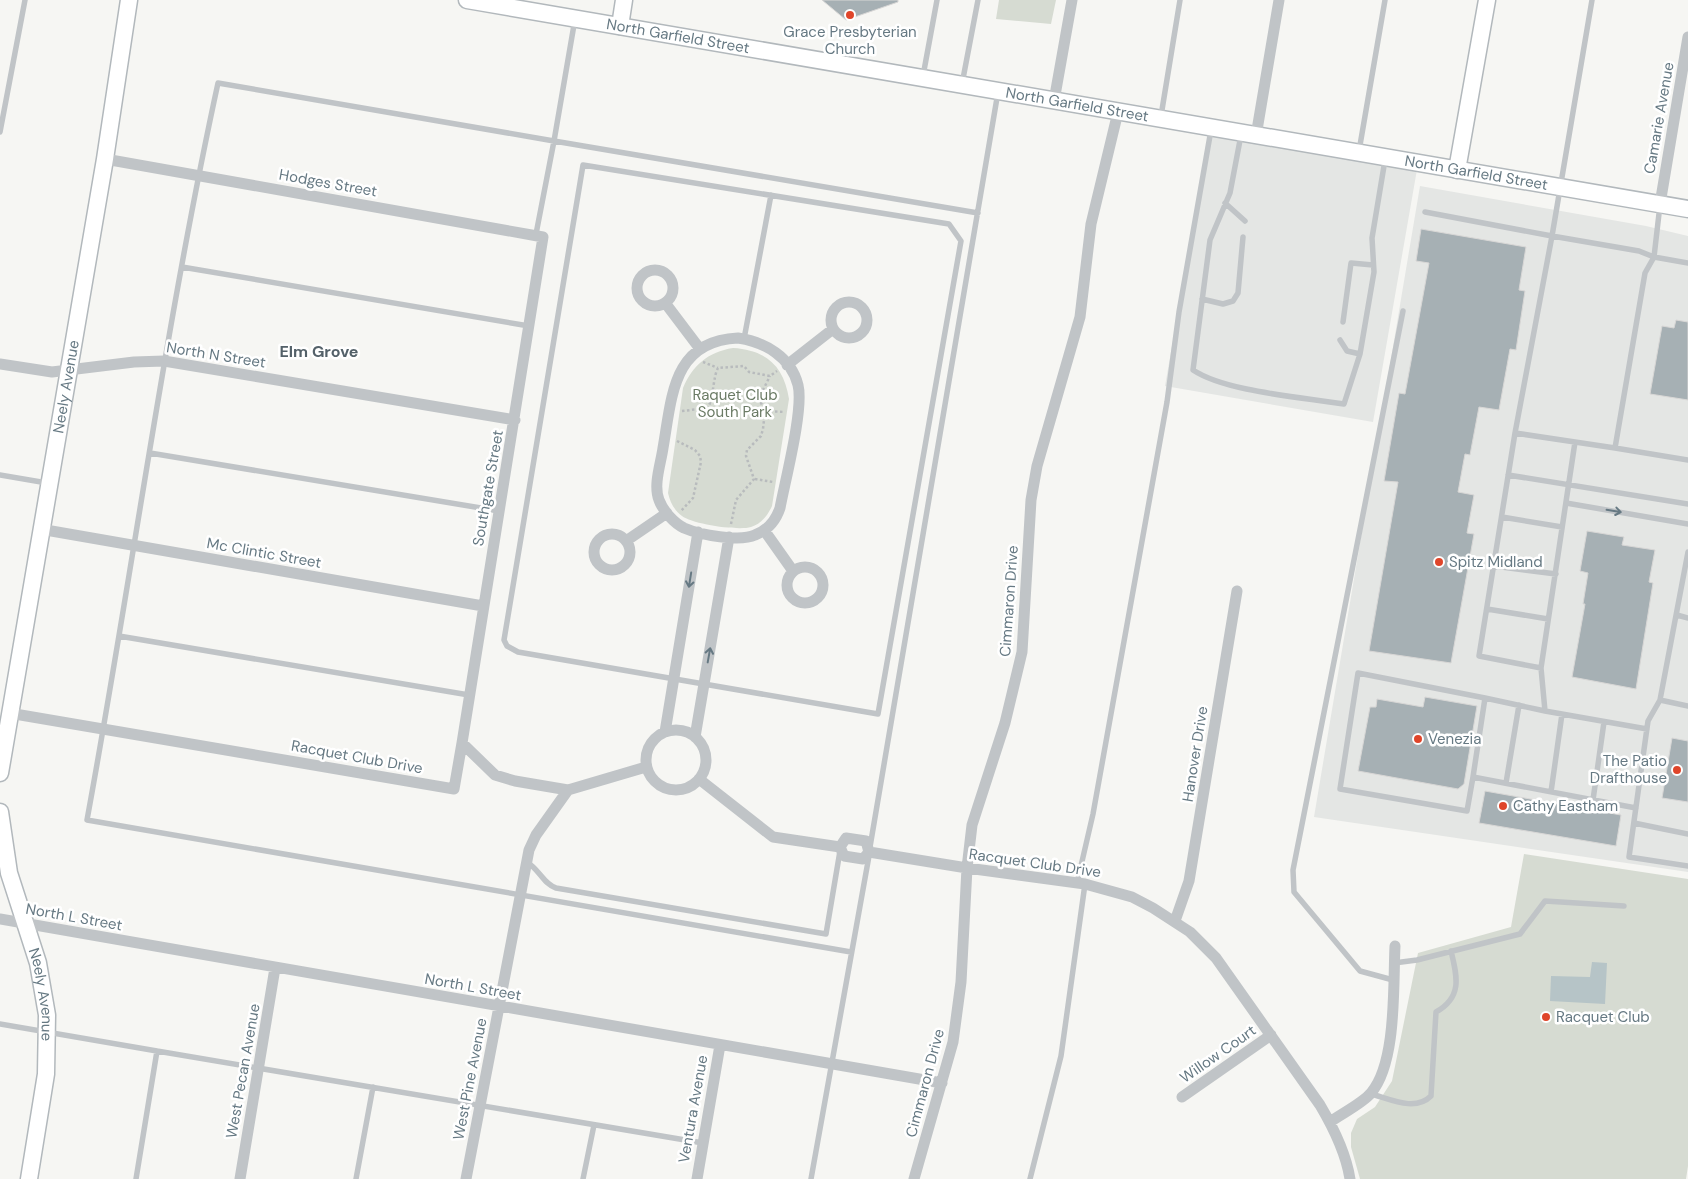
<svg xmlns="http://www.w3.org/2000/svg" width="1688" height="1179" viewBox="0 0 1688 1179" font-family="'DM Sans',sans-serif">
<style>
.built{fill:#e4e6e4}
.green{fill:#d6dbd2}
.water{fill:#b6c4c7}
.building{fill:#a6b0b4;stroke:#d8d7d6}
.lines{fill:none;stroke-linecap:round;stroke-linejoin:round}
.secondary-casing{stroke:#b2b8bc;stroke-width:19}
.path{stroke:#b8bbbd;stroke-width:2.5;stroke-dasharray:2.5 2.5;stroke-linecap:butt}
.lane{stroke:#c0c4c7;stroke-width:5.5}
.street{stroke:#c0c4c7;stroke-width:11}
.secondary{stroke:#fff;stroke-width:16}
.oneway{stroke:#667983}
.poi-dot{fill:#df452a;stroke:#fff;stroke-width:2}
.labels{text-anchor:middle;dominant-baseline:central;stroke-width:5;stroke-linejoin:round;paint-order:stroke}
.poi-label{font-size:15px;fill:#667983;stroke:#fff;text-anchor:start}
.street-label{font-size:15px;fill:#667983;stroke:#fff}
.park-label{font-size:15px;fill:#6b7b65;stroke:#fff}
.neighbourhood-label{font-size:16px;font-weight:bold;fill:#546169;stroke:#fff}
</style>
<rect width="100%" height="100%" fill="#f6f6f3"/>
<path class="built" d="M1211,122L1419,158L1373,422L1165,386Z
M1420,186L1646,226L1688,236V872L1314,817Z"/>
<path class="green" d="M999,0H1056L1051,24L996,19Z
M733,348C766,350 784,366 789,399L772,506C768,515 761,524 751,527C738,531 692,524 682,516C674,510 670,502 668,493L683,388C693,365 708,352 733,348Z
M1524,854L1688,879V1166L1686,1179H1360L1351,1147V1133L1357,1119L1375,1107L1392,1081L1418,953L1511,927Z"/>
<path class="water" d="M1592,962L1607,963L1605,1004L1550,1001L1551,976L1590,977Z"/>
<path class="building" d="M822,0H898V2L846,20Z
M1421,229L1526,247L1519,290L1525,291L1516,350L1510,349L1499,410L1479,407L1470,455L1465,454L1458,492L1474,495L1467,533L1474,534L1451,663L1369,651L1398,482L1384,481L1399,393L1405,394L1429,263L1416,261Z
M1676,320L1688,322V400L1650,394L1662,326L1674,328Z
M1587,531L1624,537L1622,545L1655,550L1649,582L1653,583L1636,689L1572,677L1585,604H1583L1588,573L1580,571Z
M1425,697L1477,706L1464,784L1458,789L1358,771L1370,707H1376L1377,699L1423,707Z
M1672,738L1688,741V802L1662,798Z
M1485,791L1621,815L1616,846L1479,823Z"/>
<g class="lines">
<defs>
<g id="secondary">
<path id="s1" d="M467,0L1688,209"/>
<path d="M620,26L624,0"/>
<path d="M1457,170L1487,0"/>
<path id="s2" d="M0,773L105,159L129,0"/>
<path id="s3" d="M0,812L9,873L38,963L47,1015L46,1074L29,1179"/>
</g>
</defs>
<use href="#secondary" class="secondary-casing"/>
<path class="path" d="M703,362L718,368
M682,411L708,408C714,395 713,377 718,368L744,366L749,372L770,376L777,371
M765,411L785,412
M677,441L695,450L700,456L701,462L693,498L681,511
M755,479L773,482
M731,524L736,500L754,479L746,456L747,450L761,436L763,429L765,411L761,403V394L770,376"/>
<path class="lane" d="M1592,0L1552,236L1639,251L1654,257L1645,273L1615,448L1688,460
M575,19L554,141L218,83C165,327 132,575 87,820L851,952
M923,76L937,0
M962,84L978,0
M1161,116L1180,0
M0,132L25,0
M1241,135L1230,193L1210,240L1193,370C1226,392 1302,397 1344,404L1360,354L1374,272L1372,238L1385,160
M1359,151L1385,0
M583,165L949,224L961,241L878,714L518,652L507,646L504,640Z
M1225,203L1245,221
M1660,205L1654,257L1688,263
M1425,212L1552,236L1515,433
M536,234L554,141L978,213
M182,267L529,326
M1202,299L1223,304L1233,301L1238,293L1243,237
M1343,322L1351,263L1373,265
M744,339L771,195
M1340,340L1347,351L1360,354
M1615,448L1575,442L1541,668L1545,711L1647,729
M150,453L499,511
M0,475L47,483
M1508,475L1688,504
M1566,503L1688,524
M1502,517L1562,527
M1688,552L1660,700L1688,706
M1494,566L1556,574
M1487,609L1548,619
M1677,615L1688,618
M119,636L469,695
M1541,668L1479,656L1515,433L1575,442
M1660,700L1648,721L1629,857L1688,866
M1545,711L1485,698L1473,777L1636,808
M1473,777L1467,811L1340,789L1358,673L1485,698
M1506,783L1519,705
M1551,792L1562,714
M1593,800L1604,722
M1634,823L1688,834
M870,847L998,92
M526,862C539,868 543,884 556,888L826,934L840,851
M1077,883L1093,814L1167,402L1179,312L1211,130
M1394,963L1417,960L1520,934L1545,901L1624,906
M1393,980L1360,971L1294,892L1293,870L1403,311
M0,1024L157,1051
M1371,1094C1390,1099 1415,1112 1431,1096L1436,1012C1463,997 1457,976 1451,951
M136,1179L157,1051L703,1143
M356,1179L373,1087
M583,1179L594,1125
M811,1179L869,856
M1030,1179L1061,1056L1085,884"/>
<path class="street" d="M1054,101L1072,0
M1256,136L1279,0
M1660,204L1688,37
M637 288a18 18 0 1 1 36 0a18 18 0 1 1-36 0Z
M831 320a18 18 0 1 1 36 0a18 18 0 1 1-36 0Z
M666,304L700,349
M738,338C765,342 791,357 798,385C804,409 785,481 780,508C776,520 768,530 755,535C740,542 700,535 684,528C674,523 663,511 659,500C653,485 661,463 663,448C672,397 672,341 738,338Z
M0,364L52,372L134,362L164,361L515,420
M787,365L833,329
M40,529L483,606
M764,530L793,571
M594 552a18 18 0 1 1 36 0a18 18 0 1 1-36 0Z
M626,541L667,513
M787 585a18 18 0 1 1 36 0a18 18 0 1 1-36 0Z
M9,713L454,789L462,743L543,237L105,159
M646 760a30 30 0 1 1 60 0a30 30 0 1 1-60 0Z
M665,732L698,532
M695,737L729,537
M462,743L495,775L515,781L568,790L646,767
M699,779L773,837L840,847
M840,847L846,838L866,841L869,852
M840,847L844,856L863,859L869,852
M869,852L967,868L1085,884L1132,897L1153,908L1190,932L1216,958L1320,1105C1333,1127 1346,1153 1350,1179
M0,919L942,1083
M1175,921L1189,881L1237,591
M1182,1097L1271,1035
M1330,1122C1341,1114 1363,1103 1371,1093C1397,1063 1393,985 1395,946
M240,1179L275,968
M466,1179L529,850L536,835L568,790
M697,1179L720,1045
M914,1179L953,1042L961,982L967,868L972,825L1005,723L1022,652L1031,500L1037,466L1080,317L1091,224L1118,112"/>
<use href="#secondary" class="secondary"/>
</g>
<defs><path id="oneway-shaft" d="M-6 0H5M1.5-3L5.5 0L1.5 3" fill="none" stroke-width="1.6" stroke-linecap="round" stroke-linejoin="round" transform="scale(1.25)"/></defs>
<g class="oneway">
<use href="#oneway-shaft" transform="translate(1614 511) rotate(9)"/>
<use href="#oneway-shaft" transform="translate(690 580) rotate(99)"/>
<use href="#oneway-shaft" transform="translate(709 655) rotate(-80)"/>
</g>
<g class="poi-dot">
<circle cx="850" cy="15" r="5"/>
<circle cx="1439" cy="562" r="5"/>
<circle cx="1418" cy="739" r="5"/>
<circle cx="1677" cy="770" r="5"/>
<circle cx="1503" cy="806" r="5"/>
<circle cx="1546" cy="1017" r="5"/>
</g>
<g class="labels">
<g class="poi-label">
<text x="850" y="32" text-anchor="middle">Grace Presbyterian<tspan x="850" dy="17">Church</tspan></text>
<text x="1449" y="562">Spitz Midland</text>
<text x="1428" y="739">Venezia</text>
<text x="1667" y="761" text-anchor="end">The Patio<tspan x="1667" dy="17">Drafthouse</tspan></text>
<text x="1513" y="806">Cathy Eastham</text>
<text x="1556" y="1017">Racquet Club</text>
</g>
<g class="street-label">
<text stroke="none"><textPath href="#s1" startOffset="214">North Garfield Street</textPath></text>
<text stroke="none"><textPath href="#s1" startOffset="619">North Garfield Street</textPath></text>
<text transform="translate(1659 118) rotate(-80)">Camarie Avenue</text>
<text stroke="none"><textPath href="#s1" startOffset="1024">North Garfield Street</textPath></text>
<text transform="translate(328 183) rotate(10)">Hodges Street</text>
<text transform="translate(216 355) rotate(9)">North N Street</text>
<text stroke="none"><textPath href="#s2" startOffset="392">Neely Avenue</textPath></text>
<text transform="translate(488 488) rotate(-80)">Southgate Street</text>
<text transform="translate(264 553) rotate(10)">Mc Clintic Street</text>
<text transform="translate(1009 601) rotate(-86)">Cimmaron Drive</text>
<text transform="translate(1195 754) rotate(-81)">Hanover Drive</text>
<text transform="translate(357 757) rotate(10)">Racquet Club Drive</text>
<text transform="translate(1035 863) rotate(8)">Racquet Club Drive</text>
<text transform="translate(74 917) rotate(10)">North L Street</text>
<text transform="translate(473 987) rotate(10)">North L Street</text>
<text stroke="none"><textPath href="#s3" startOffset="188">Neely Avenue</textPath></text>
<text transform="translate(1218 1054) rotate(-35)">Willow Court</text>
<text transform="translate(243 1071) rotate(-80)">West Pecan Avenue</text>
<text transform="translate(470 1079) rotate(-79)">West Pine Avenue</text>
<text transform="translate(925 1083) rotate(-75)">Cimmaron Drive</text>
<text transform="translate(693 1109) rotate(-80)">Ventura Avenue</text>
</g>
<g class="park-label">
<text x="735" y="395">Raquet Club<tspan x="735" dy="17">South Park</tspan></text>
</g>
<g class="neighbourhood-label">
<text x="319" y="351">Elm Grove</text>
</g>
</g>
</svg>
